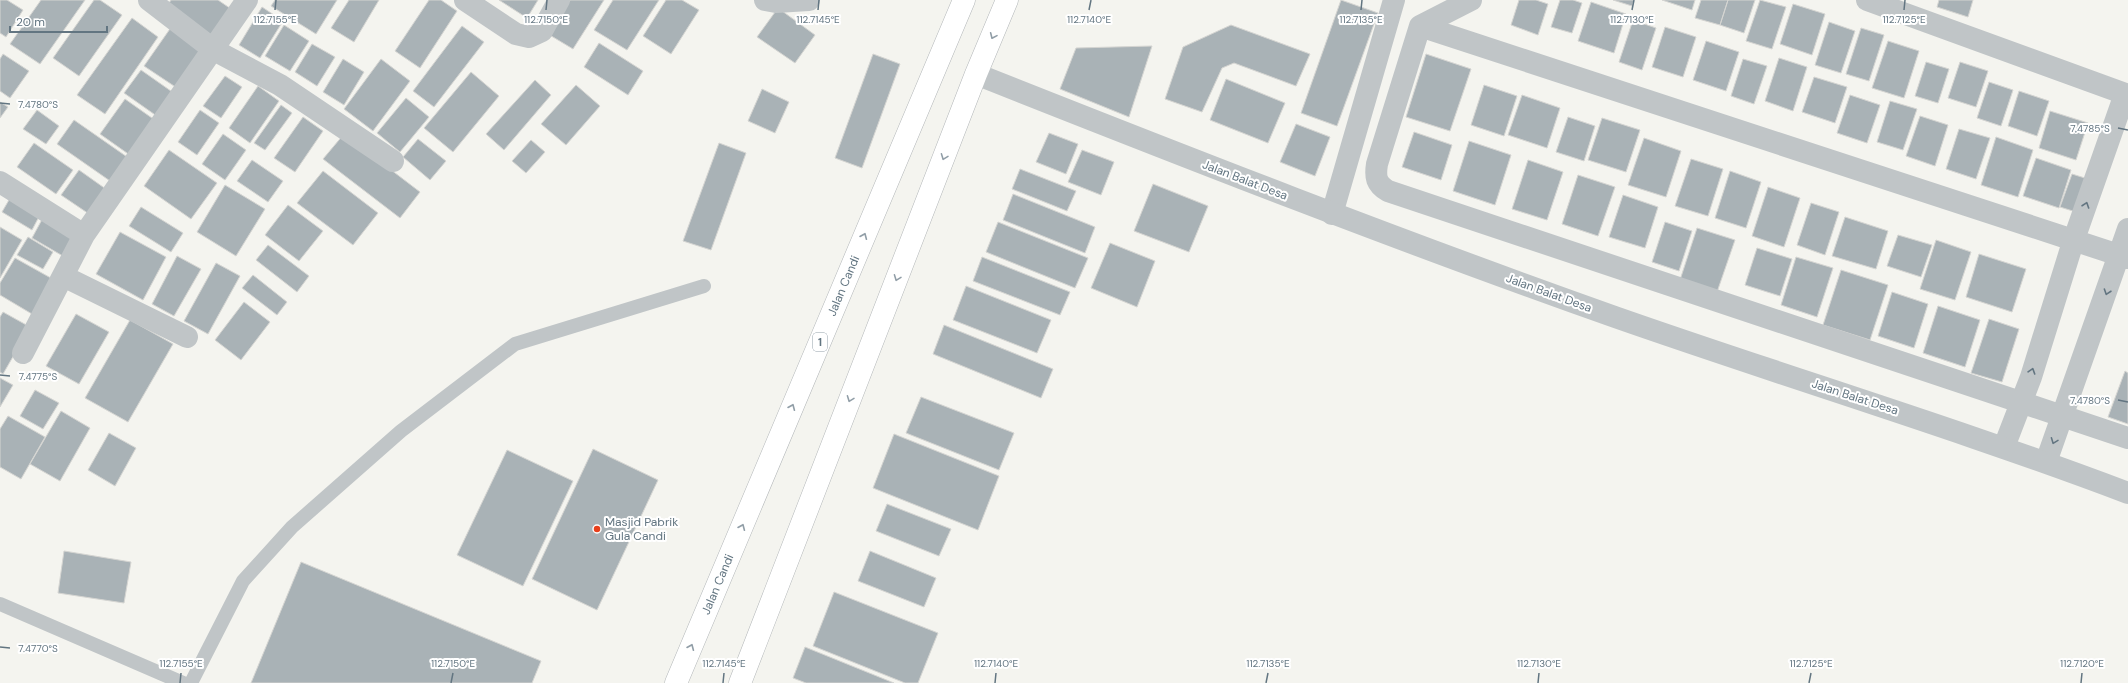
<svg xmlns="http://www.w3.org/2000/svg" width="2128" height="683" viewBox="0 0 2128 683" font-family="'DM Sans',sans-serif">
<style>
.building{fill:#a9b2b6;stroke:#d5d5d2}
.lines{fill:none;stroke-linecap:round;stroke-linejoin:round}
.trunk-casing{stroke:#b3b7b9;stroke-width:23}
.service{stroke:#c0c5c7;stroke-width:14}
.minor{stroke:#c0c5c7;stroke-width:22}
.tertiary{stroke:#c0c5c7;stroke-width:22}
.trunk{stroke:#fff;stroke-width:22}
.oneway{stroke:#919ea7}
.oneway2{stroke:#627581}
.ticks{fill:none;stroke:#627581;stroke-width:1.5}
.poi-dot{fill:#e83f1b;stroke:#fff;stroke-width:1.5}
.labels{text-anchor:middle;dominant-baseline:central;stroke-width:4;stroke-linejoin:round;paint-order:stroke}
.shield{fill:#fff;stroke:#919ea7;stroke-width:1}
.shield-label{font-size:11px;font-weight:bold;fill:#627581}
.street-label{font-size:12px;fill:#627581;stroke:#fff}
.poi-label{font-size:12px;fill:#627581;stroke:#fff;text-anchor:start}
.ticks-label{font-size:10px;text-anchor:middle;fill:#627581;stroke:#fff;stroke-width:4;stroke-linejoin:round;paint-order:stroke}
</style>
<rect width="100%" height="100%" fill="#f4f4ef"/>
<path class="building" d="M0,0H7L23,10L6,37L0,33Z
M41,0H85L40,64L10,44Z
M94,0H100L122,15L79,76L53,58Z
M171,0H218L234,11L216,38L167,6Z
M275,0H337L316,34L271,6Z
M349,0H379L354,42L331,28Z
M429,0H441L457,11L420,68L395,51Z
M499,0H538L527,18Z
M570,0H604L573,49L548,34Z
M613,0H659L627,50L594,30Z
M666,0H682L699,10L671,54L643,36Z
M1341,0L1378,13L1337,126L1301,113Z
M1519,0H1536L1548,4L1538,35L1511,25Z
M1560,0H1573L1582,3L1572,33L1551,27Z
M1613,0H1634L1632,6Z
M1662,0H1695L1692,10Z
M1701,0H1728L1720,25L1695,18Z
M1728,0H1755L1744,33L1720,25Z
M1760,0L1786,7L1772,49L1746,41Z
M1939,0H1973L1968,17L1937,7Z
M1591,2L1626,14L1614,53L1578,41Z
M1793,4L1825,14L1812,55L1780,44Z
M262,7L283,21L260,58L239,45Z
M778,8L815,35L795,63L757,37Z
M132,18L158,37L105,114L77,95Z
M1633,20L1656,28L1642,70L1619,62Z
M1829,22L1855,31L1841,73L1815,65Z
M284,25L309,41L290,71L265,56Z
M1231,25L1310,54L1296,86L1234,63L1222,68L1202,112L1165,99L1183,47Z
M172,26L210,52L183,92L144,66Z
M462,26L484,42L434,107L413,91Z
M1665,27L1696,37L1683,77L1652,67Z
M1861,28L1884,35L1869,81L1846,74Z
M1706,41L1739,52L1726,91L1693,80Z
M1888,41L1919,51L1904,98L1872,88Z
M599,43L643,71L628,95L584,67Z
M312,44L335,57L317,86L295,72Z
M1152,46L1129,117L1060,89L1076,48Z
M3,54L29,71L10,98L0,91V59Z
M873,54L900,64L862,168L835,158Z
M1426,54L1471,69L1450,131L1406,117Z
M1779,58L1807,67L1793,111L1765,101Z
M343,59L364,72L344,105L323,92Z
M381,59L410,81L373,131L344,109Z
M1743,59L1767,66L1754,104L1731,96Z
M1926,62L1949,69L1938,103L1915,96Z
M1960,62L1988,71L1976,107L1948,98Z
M141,70L178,96L161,119L124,93Z
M471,72L499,96L453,152L424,128Z
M225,76L242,87L221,118L203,106Z
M1814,77L1847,87L1835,123L1802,112Z
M1226,79L1285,103L1268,143L1210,120Z
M535,80L551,95L504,150L486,134Z
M1989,82L2013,90L2001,126L1977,118Z
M576,85L600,106L566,145L541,124Z
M1484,85L1517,96L1504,136L1471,125Z
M258,86L279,101L250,143L229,128Z
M762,89L789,102L775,133L748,121Z
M2019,91L2049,101L2037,136L2008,126Z
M1522,95L1560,108L1547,148L1508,135Z
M1850,95L1880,105L1867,143L1837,133Z
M406,98L429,117L400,152L377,133Z
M125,99L159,123L134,158L100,134Z
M1890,101L1917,109L1903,150L1877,142Z
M0,102L8,107L0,118Z
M281,105L292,113L265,150L254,143Z
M37,110L59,126L46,144L23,129Z
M200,110L219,123L197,155L178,142Z
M2050,111L2088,123L2076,160L2039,148Z
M1920,116L1948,125L1935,166L1906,156Z
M303,117L323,131L295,172L274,158Z
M1568,117L1595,126L1584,161L1556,152Z
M1602,118L1640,130L1626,172L1588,160Z
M74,120L130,159L113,183L57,144Z
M1296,124L1330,137L1315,176L1280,162Z
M1959,129L1990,138L1976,179L1946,169Z
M1414,132L1452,145L1441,180L1402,167Z
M1049,133L1078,144L1066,174L1036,162Z
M223,134L246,150L225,180L202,164Z
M344,134L420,192L400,218L323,159Z
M1996,137L2033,150L2018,197L1981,185Z
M1644,138L1681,151L1666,197L1628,185Z
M418,139L446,161L430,180L403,157Z
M531,140L545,152L526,173L512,161Z
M1469,141L1511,155L1495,205L1453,191Z
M34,143L73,170L56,194L17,167Z
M719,143L746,153L711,250L683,241Z
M169,150L217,183L191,219L144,186Z
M1082,150L1114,162L1101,195L1068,182Z
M2036,158L2071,170L2059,208L2023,196Z
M1691,159L1723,169L1708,216L1675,206Z
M252,160L283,181L268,202L237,181Z
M1528,160L1563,172L1547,220L1512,209Z
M1020,169L1076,191L1067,211L1012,189Z
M79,170L110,192L92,216L61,195Z
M323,171L378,213L353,245L297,203Z
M1730,171L1761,182L1746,228L1715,218Z
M2072,174L2088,179L2076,212L2060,207Z
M1578,175L1615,187L1598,236L1562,224Z
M1153,184L1208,206L1189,252L1134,231Z
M225,185L265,209L236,256L197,232Z
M1768,187L1800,198L1784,247L1752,236Z
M13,193L43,209L32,230L2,212Z
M1013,194L1095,227L1085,253L1003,220Z
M1623,195L1658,207L1645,248L1609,237Z
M1811,203L1839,212L1825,255L1797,245Z
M288,205L323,231L299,261L265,235Z
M141,207L183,233L171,252L129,226Z
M45,214L82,234L68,259L32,238Z
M1845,217L1888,231L1876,269L1832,256Z
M998,222L1088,258L1075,288L986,252Z
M1665,222L1692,231L1679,271L1652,262Z
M0,227L22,240L0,278Z
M1697,228L1735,240L1716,295L1679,283Z
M120,232L166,257L143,300L96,274Z
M1898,235L1932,245L1921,277L1887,266Z
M28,237L53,252L43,269L17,255Z
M1936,240L1971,252L1955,300L1920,289Z
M1110,243L1155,261L1137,307L1091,288Z
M268,245L309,276L297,292L256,260Z
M1757,248L1792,259L1780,296L1745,285Z
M1979,254L2026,269L2012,312L1966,297Z
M177,256L201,269L174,316L152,304Z
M982,257L1070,292L1060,315L973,281Z
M1796,257L1833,268L1817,317L1781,305Z
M15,258L58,282L37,317L0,295V283Z
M216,263L240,276L208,334L184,321Z
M1841,270L1888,285L1870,340L1823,325Z
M253,275L287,302L277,315L242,288Z
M966,286L1051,320L1037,353L953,320Z
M1892,292L1928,304L1914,348L1878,336Z
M244,302L270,322L241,360L215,340Z
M1938,306L1980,320L1965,367L1923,353Z
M3,312L30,327L3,374L0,372V317Z
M76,314L109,332L79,384L46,366Z
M1989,319L2019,329L2002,382L1971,373Z
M130,320L173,344L128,422L85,398Z
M944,325L1053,369L1041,398L933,354Z
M2125,371L2128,373V424L2108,417Z
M0,378L13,385L0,407Z
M35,390L59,403L43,429L20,416Z
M921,397L1014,433L999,470L906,433Z
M61,411L90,428L60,481L30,464Z
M8,416L45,437L21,479L0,467V429Z
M109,433L136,448L115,486L88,470Z
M894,434L999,476L978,530L873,488Z
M593,449L658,480L597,610L532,579Z
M507,450L573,481L523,586L457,555Z
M887,504L951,529L939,556L876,531Z
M64,551L131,562L124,603L58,593Z
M870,551L936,578L924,607L858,581Z
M301,562L541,661L532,683H251Z
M834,592L938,633L918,683H905L813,646Z
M805,647L894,683H806L793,678Z"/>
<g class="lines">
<defs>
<g id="trunk">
<path id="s1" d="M676,683L964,0"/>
<path d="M740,683L976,74L1007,0"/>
</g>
</defs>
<use href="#trunk" class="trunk-casing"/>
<path class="service" d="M0,604L183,683
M191,683L243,581L292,527L401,431L515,344L704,286"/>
<path class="minor" d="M149,0L214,50L280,85L393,161
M465,0L516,34L529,37L542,31L559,0
M765,0L776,2L809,0
M1471,0L1420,26L1377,164C1375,177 1376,184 1388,191L2128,438
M1867,0L2128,95
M1420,26L2128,258
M0,182L84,235L247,0
M1332,214L1394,0
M63,276L187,337
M23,353L84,235
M2004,447L2031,377L2073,242L2125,94
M2046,462L2128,229"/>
<path class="tertiary" d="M976,74C1188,158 1400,241 1615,317C1786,377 1959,429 2128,493"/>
<use href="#trunk" class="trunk"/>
</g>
<defs><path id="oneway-chevron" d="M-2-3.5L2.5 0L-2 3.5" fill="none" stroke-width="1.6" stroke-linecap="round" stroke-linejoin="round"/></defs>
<g class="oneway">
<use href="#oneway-chevron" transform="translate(993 36) rotate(114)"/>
<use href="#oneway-chevron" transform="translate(944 157) rotate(111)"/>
<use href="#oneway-chevron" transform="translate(864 236) rotate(-67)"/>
<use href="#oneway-chevron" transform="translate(897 278) rotate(111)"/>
<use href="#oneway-chevron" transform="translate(850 399) rotate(111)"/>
<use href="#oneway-chevron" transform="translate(792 407) rotate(-67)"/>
<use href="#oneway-chevron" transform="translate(742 527) rotate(-67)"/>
<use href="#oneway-chevron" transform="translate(691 647) rotate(-67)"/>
</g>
<g class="oneway2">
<use href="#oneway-chevron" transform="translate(2086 205) rotate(-71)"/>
<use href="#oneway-chevron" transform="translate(2107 292) rotate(109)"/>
<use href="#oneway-chevron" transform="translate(2032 371) rotate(-72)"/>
<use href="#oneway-chevron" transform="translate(2054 441) rotate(111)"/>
</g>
<path class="ticks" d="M275,10L276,0M546,10L547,0M818,10L819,0M1089,10L1091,0M1361,10L1362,0M1632,10L1634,0M1904,10L1905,0M0,103L10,104M2118,128L2128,130M0,375L10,376M2118,400L2128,402M0,647L10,648M180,683L181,673M451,683L453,673M723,683L724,673M995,683L996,673M1266,683L1268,673M1538,683L1539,673M1809,683L1811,673M2081,683L2082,673"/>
<circle class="poi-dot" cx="597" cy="529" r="4"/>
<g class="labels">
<rect class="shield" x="813" y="333" width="14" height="18" rx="3"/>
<g class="shield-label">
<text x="820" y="342">1</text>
</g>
<g class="street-label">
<text transform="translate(1245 180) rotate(21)">Jalan Balat Desa</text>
<text stroke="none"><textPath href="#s1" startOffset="431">Jalan Candi</textPath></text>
<text transform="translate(1549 293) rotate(20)">Jalan Balat Desa</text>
<text transform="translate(1855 397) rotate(18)">Jalan Balat Desa</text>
<text stroke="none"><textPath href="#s1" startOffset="107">Jalan Candi</textPath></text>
</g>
<g class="poi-label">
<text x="605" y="522">Masjid Pabrik<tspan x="605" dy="14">Gula Candi</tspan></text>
</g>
</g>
<g class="ticks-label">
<text x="275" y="23">112.7155°E</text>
<text x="546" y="23">112.7150°E</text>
<text x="818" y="23">112.7145°E</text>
<text x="1089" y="23">112.7140°E</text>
<text x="1361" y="23">112.7135°E</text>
<text x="1632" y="23">112.7130°E</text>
<text x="1904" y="23">112.7125°E</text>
<text x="38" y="108">7.4780°S</text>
<text x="2090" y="132">7.4785°S</text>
<text x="38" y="380">7.4775°S</text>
<text x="2090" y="404">7.4780°S</text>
<text x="38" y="652">7.4770°S</text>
<text x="181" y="667">112.7155°E</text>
<text x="453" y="667">112.7150°E</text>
<text x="724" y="667">112.7145°E</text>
<text x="996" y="667">112.7140°E</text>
<text x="1268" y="667">112.7135°E</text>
<text x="1539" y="667">112.7130°E</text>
<text x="1811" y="667">112.7125°E</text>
<text x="2082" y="667">112.7120°E</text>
</g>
<path d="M10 26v6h97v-6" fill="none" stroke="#627581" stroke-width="2"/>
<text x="16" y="26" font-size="12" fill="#627581" stroke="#ffffff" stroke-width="3" paint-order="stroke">20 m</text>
</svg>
